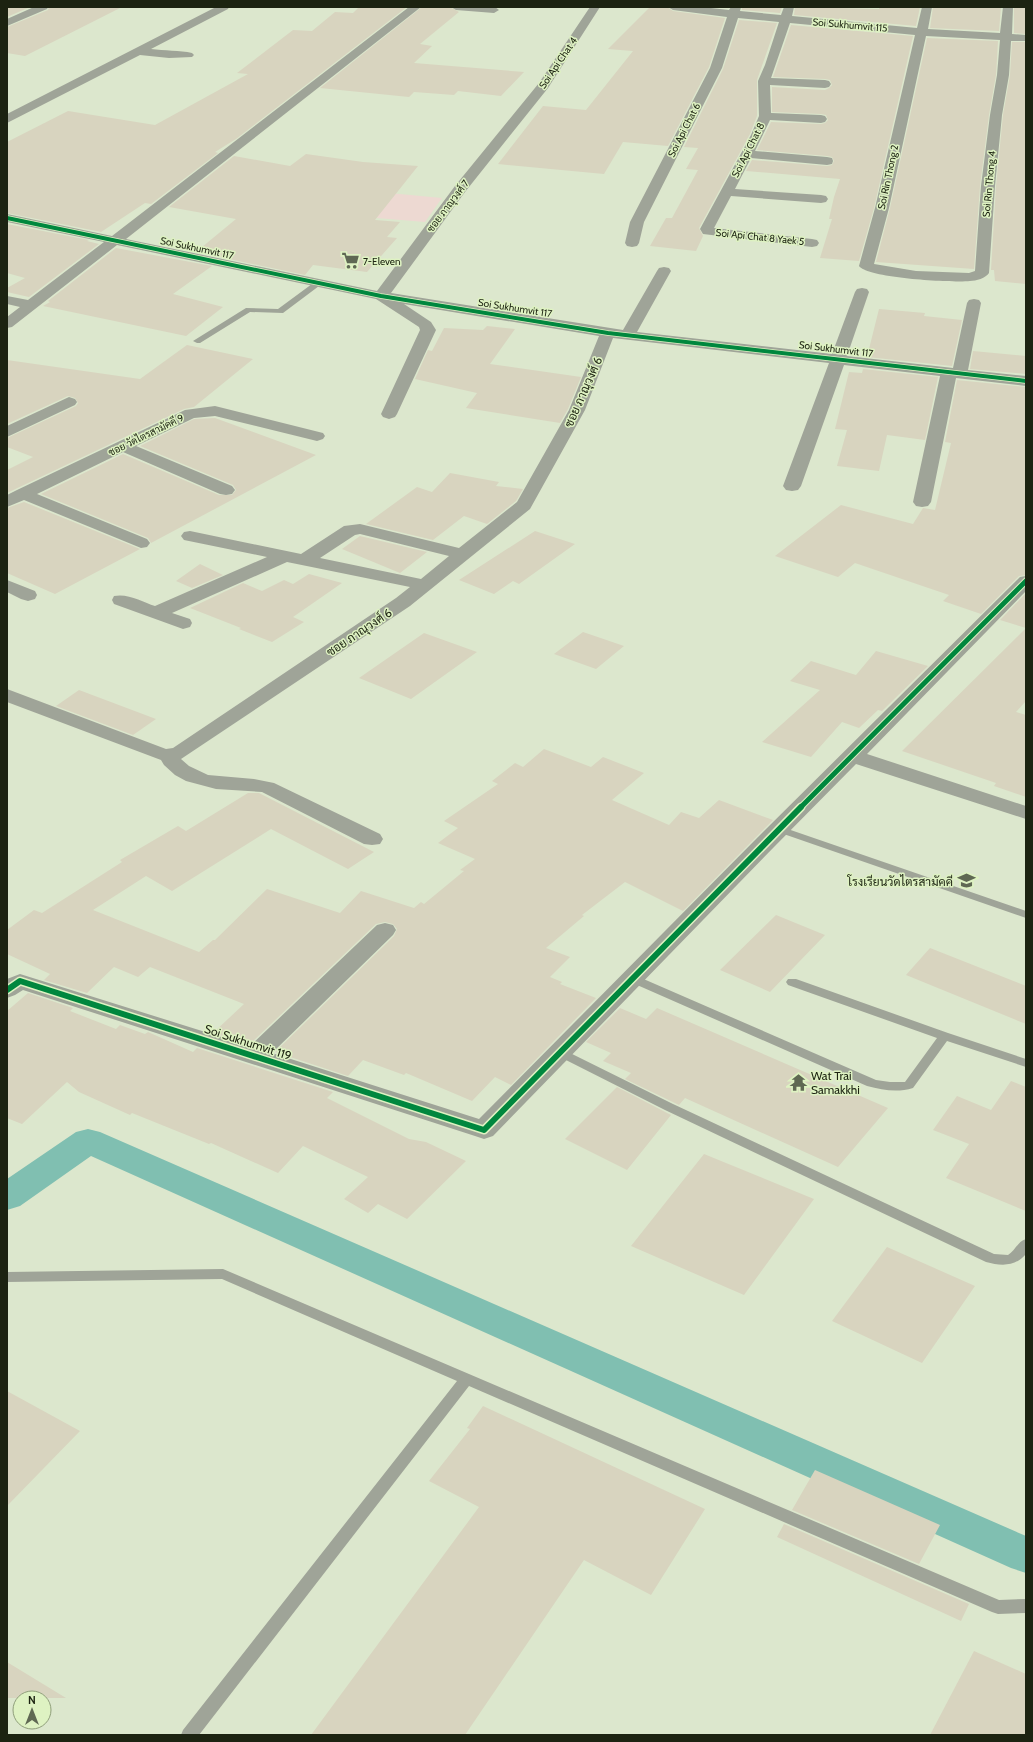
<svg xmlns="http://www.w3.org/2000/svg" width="1033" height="1742" viewBox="0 0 1033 1742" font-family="Cabin,Sarabun,sans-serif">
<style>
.green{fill:#edd9d2}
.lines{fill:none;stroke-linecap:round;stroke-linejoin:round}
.canal{fill:#80bfb1;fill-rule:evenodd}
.building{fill:#d8d4bf}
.lane{fill:#9fa498;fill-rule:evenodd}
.street{fill:#9fa498;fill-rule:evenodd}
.cycleway-far2-casing{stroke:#def2c2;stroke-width:5.5}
.cycleway-far1-casing{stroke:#def2c2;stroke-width:7}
.cycleway-casing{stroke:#def2c2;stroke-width:9}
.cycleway-far2{stroke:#00873e;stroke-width:4}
.cycleway-far1{stroke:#00873e;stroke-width:5}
.cycleway{stroke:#00873e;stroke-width:6}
.labels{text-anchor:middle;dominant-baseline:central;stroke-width:3;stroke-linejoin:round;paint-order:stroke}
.far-street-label{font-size:10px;fill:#1c2311;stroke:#def2c2}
.far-poi-label{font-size:10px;fill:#1c2311;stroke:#def2c2;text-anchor:start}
.street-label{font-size:12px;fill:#1c2311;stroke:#def2c2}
.poi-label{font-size:12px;fill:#1c2311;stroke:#def2c2;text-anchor:end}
</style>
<rect width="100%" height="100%" fill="#dce7cd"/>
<path class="green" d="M315,186L442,198L425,222L292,211Z"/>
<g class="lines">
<path class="canal" d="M88,1129L100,1132L1026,1536V1573L1011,1568L91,1156L20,1206L7,1210V1179L76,1132Z"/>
</g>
<path class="building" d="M7,7H30L7,17Z
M49,7H122L25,56L7,53V27L48,10Z
M359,7H407L236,139L215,152L218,153L151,204L145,203L101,232L7,213V142L68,111L155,125L248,74L237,73L293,30L312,31L335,12L353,13Z
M422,7H450L459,12L420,44L432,46L414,63L524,72L501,96L458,91L454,95L414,92L409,97L320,88Z
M650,7H667L673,11L725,18L709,67L668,146L623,142L604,174L498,164L543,106L586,110L633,51L608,49Z
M742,7H782L780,13L742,10Z
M795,7L879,9V7H920L916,26L794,15Z
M933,7H1001L999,31L930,28Z
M1014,7H1026V34L1014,33Z
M739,20L777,23L757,80V116L750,134L699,228L703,236L696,251L650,246L666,218H672L698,170L686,169L698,148L684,147L723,69Z
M791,25L913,36L874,208L859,261L820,258L832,219H829L834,197L840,179L746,171L752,160L827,166L832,165L834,161L832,157L827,156L757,150L771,122L821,124L825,123L828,120L826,115L821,114L772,112V87L825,90L829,88L832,85L830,80L825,79L773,77Z
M927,38L998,41L996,75L989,115L980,186L974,269L876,262L890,208Z
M1012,42H1026V284L995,281L994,270H991L996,186L1003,115L1010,75Z
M306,154L363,162L418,166L375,220L400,222L387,237L397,238L367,272L313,265L305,275L196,252L236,219L169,207L234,156L290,166Z
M7,224L89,240L87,241L99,244L29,297L7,292V288L25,278L7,273Z
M116,248L212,266L173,294L223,307L186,336L43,306L50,302L48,301Z
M879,309L925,313L924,316L962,320L952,366L867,357Z
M487,326L515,329L490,364L581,377L568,409L560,423L466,408L477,393L415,379L428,350L432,351L444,328L483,330Z
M187,345L253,359L194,407L184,409L7,493V470L33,457L7,447V438L76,406L78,403L75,398L68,396L7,424V360L140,379Z
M973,351L1026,356V374L970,369Z
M863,369L938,377L925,440L887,435L879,471L837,466L847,430L835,429L849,372L862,373Z
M957,380L1026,387V575L1019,576L981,614L943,601L949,595L855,563L838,577L775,556L841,505L913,524L923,508L935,510L951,443L945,442Z
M215,418L316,455L151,543L148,538L41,494L123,454L219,495H232L236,490L233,485L140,446L194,419Z
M450,473L499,482L496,486L523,489L516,501L487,524L464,516L433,540L366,524L417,487L432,492Z
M24,502L140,549L55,594L7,573V508Z
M535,531L575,544L519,584L513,581L494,594L459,580Z
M360,536L427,552L400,573L342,549Z
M200,564L223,575L192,588L176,581Z
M309,574L342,583L293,617L304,622L272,642L239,629L241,628L190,608L243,583L262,591L284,580L293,584Z
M1026,593V701L1016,712L1026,715V797L994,786L996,783L902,751L1026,628L1000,620Z
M583,632L624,646L596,669L554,654Z
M424,633L477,652L411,699L359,678Z
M876,651L928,666L882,711L878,710L859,728L842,722L811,757L762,742L820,690L790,681L811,661L856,675Z
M79,690L156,719L133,735L56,706Z
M544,749L591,767L603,757L644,773L612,800L669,825L681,812L699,818L719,800L773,820L683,911L625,882L582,915L584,916L546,948L570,957L550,977L562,982L560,984L596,998L511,1085L495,1077L472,1101L406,1073L404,1075L363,1060L348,1076L275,1052L394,936L397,929L393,924L385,922L376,924L250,1044L213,1033L244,1004L150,967L138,977L114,967L87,993L44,980L50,974L7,954V930L34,910L42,913L122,862L120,860L178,826L186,831L248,793H259L374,852L348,869L271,829L172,891L146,876L93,910L199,952L213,940H215L267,889L340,913L361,891L414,908L421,902L424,904L464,871L460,870L475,859L438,843L458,828L444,821L498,784L492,781L515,763L523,767Z
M776,915L825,935L770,992L720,970Z
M930,948L1026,986V1024L906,975Z
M28,993L73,1008L70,1011L116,1029L120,1025L145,1034L148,1032L193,1052L197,1048L333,1092L327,1098L409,1139L426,1142L466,1161L407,1219L378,1204L368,1213L344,1199L368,1177L303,1146L278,1173L211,1143L209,1144L132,1113L130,1115L79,1092L67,1082L22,1124L7,1118V1011Z
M620,1008L646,1019L657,1008L888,1108L838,1167L685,1098L679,1105L625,1079L631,1073L603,1061L611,1053L586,1042Z
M1011,1081L1026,1087V1211L946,1178L969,1144L933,1130L957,1096L991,1110Z
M617,1087L671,1115L627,1170L565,1139Z
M704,1154L814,1199L744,1295L631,1246Z
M887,1247L975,1286L922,1363L832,1321Z
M7,1391L80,1431L7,1506Z
M483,1406L705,1509L651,1595L584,1560L465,1735H311L479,1507L429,1481L470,1429L467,1428Z
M815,1470L940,1525L919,1564L792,1510Z
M784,1524L969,1604L961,1621L777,1537Z
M974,1651L1026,1674V1735H930Z
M7,1662L66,1698H7Z"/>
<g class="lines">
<path class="lane" d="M316,281H322L323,283L283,313L250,312L200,343H197L193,341L246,308L278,309Z
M779,826L1026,911V918L775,831L774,829L775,827Z
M632,974L876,1080L890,1082H905L937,1038L788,985L786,982L788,979H796L948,1033L1026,1059V1067L947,1041L913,1088C897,1093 883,1090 867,1086L628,981L626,978L628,975Z
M560,1048L673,1104L994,1254L1008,1255C1015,1251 1018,1241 1026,1239V1254C1015,1267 1001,1266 986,1262L665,1110L556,1055L554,1052L556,1049Z
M223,1269L999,1600L1026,1599V1613L998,1614L992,1612L469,1386L199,1735H181L183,1730L457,1381L222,1279L7,1282V1272Z"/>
<path class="street" d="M34,7H48L47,9L7,26V19Z
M216,7H229L228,9L151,49C164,51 180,50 192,53L194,55L192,57L169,58L140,55L7,123V114Z
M409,7H421L126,239L377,291L455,186L539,83L590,7H600L548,88L465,192L391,293L623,330L657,271L659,268L664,267L669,268L671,271L637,332L832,354L855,292L857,289L862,288L867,289L869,292L847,356L953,368L967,303L969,300L974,299L979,300L981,303L968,370L1026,376V386L956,378L931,502L928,506L922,507L916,506L913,502L940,376L844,365L801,486L798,490L792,491L786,490L783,486L829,363L613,338L585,410L530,509L410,606L181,759L189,766L208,775L254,779L274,783L380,834L383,839L380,844L372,845L364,844L262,792L216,789L186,781L175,775L164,765L161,760L7,702V689L166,749L173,748L396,598L410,587L287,562L172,613L190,619L192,623L190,627L183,629L114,604L112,600L114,596C128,593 143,602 155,606L267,557L184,540L181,536L184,532L190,531L301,554L344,526L360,524L459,548L517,502L569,410L599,336L404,304L431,322L436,330L397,414L395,417L389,419L383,417L381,414L420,330L419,327L376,299L117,245L12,327L7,328V317L20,307L7,304V296L28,300L104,242L7,222V214L112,236ZM360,534L449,556L421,579L320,558L355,535Z
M451,7H495L499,10L494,13L456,10Z
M668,7H702L729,10L731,7H741L740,11L781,15L784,7H794L792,16L917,28L922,7H932L928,29L1000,33L1003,7H1013L1012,34L1026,35V41H1011L1009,75L1002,115L995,186L989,273C986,278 976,281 970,281C953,283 867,278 859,266L875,208L915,35L790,23L771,78L825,80L829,81L831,84L829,87L825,88L770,85L771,113L821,115L825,116L827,119L825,122L821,123L770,120L755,151L827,157L832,158L833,161L832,164L827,165L751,158L735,189L821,195L826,196L828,199L826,202L821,203L731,196L714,228L812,239L817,240L819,243L817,246L812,247L703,234L700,229L751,135L759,116L758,81L765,65L779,22L738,18L722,68L644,222L639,243L637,246L632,247L627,246L625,243L630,222L710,68L727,17L673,10ZM926,36L1000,40L997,75L990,115L981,186L975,271L969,273L916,271L874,264L889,208Z
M69,397L75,399L77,402L75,405L7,437V426Z
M215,406L323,433L325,436L323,439L317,441L215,416L194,418L136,446L232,486L235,490L232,494L226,495L220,494L123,452L37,494L147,539L150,543L147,547L141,548L24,500L7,507V495L17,490L185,410Z
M1026,576V591L867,754L1026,806V819L856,764L774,847L493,1136L484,1139L475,1136L23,990L15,995L7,998V979L20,974L250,1046L377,925L385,923L393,925L396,930L393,935L272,1053L479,1119L758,837L1020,577Z
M7,580L35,591L37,595L35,599L28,601L21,599L7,592Z"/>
<defs>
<path id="cycleway-far2" d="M7,218L381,296L608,333L1026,381"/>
<path id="cycleway-far1" d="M800,808L1026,581"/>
<path id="cycleway" d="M7,990L20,981L484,1130L801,807"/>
</defs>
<use href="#cycleway-far2" class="cycleway-far2-casing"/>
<use href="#cycleway-far1" class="cycleway-far1-casing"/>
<use href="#cycleway" class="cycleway-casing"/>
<use href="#cycleway-far2" class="cycleway-far2"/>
<use href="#cycleway-far1" class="cycleway-far1"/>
<use href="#cycleway" class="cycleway"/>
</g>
<defs>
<symbol id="supermarket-bare" viewBox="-9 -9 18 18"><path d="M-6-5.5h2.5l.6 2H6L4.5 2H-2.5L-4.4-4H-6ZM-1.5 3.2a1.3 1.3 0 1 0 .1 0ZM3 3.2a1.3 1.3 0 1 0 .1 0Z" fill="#5f6853" stroke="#def2c2" stroke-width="2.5" paint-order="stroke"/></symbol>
<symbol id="school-bare" viewBox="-9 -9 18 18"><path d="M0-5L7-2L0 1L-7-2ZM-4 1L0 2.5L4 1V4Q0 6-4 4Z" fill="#5f6853" stroke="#def2c2" stroke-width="2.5" paint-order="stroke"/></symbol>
<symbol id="temple-bare" viewBox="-9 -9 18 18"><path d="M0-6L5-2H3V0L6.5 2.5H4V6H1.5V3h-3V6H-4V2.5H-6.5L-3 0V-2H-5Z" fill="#5f6853" stroke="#def2c2" stroke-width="2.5" paint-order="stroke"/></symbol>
</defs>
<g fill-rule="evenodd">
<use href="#supermarket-bare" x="338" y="248" width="25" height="25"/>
<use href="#school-bare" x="954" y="868" width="25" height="25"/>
<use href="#temple-bare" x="786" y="1070" width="25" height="25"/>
</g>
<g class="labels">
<g class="far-street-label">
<text transform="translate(850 25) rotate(5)">Soi Sukhumvit 115</text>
<text transform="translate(558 63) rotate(-56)">Soi Api Chat 4</text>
<text transform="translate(684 130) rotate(-63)">Soi Api Chat 6</text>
<text transform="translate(748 150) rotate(-63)">Soi Api Chat 8</text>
<text transform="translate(888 177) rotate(-78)">Soi Rin Thong 2</text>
<text transform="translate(989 184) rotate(-85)">Soi Rin Thong 4</text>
<text transform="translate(448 206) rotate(-53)">ซอย ภาณุวงศ์ 7</text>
<text transform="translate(760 237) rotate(6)">Soi Api Chat 8 Yaek 5</text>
<text transform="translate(197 248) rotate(12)">Soi Sukhumvit 117</text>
<text transform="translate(515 308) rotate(9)">Soi Sukhumvit 117</text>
<text transform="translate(836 349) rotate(7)">Soi Sukhumvit 117</text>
<text transform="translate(146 435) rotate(-26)">ซอย วัดไตรสามัคคี 9</text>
</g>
<g class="far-poi-label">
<text x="363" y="261">7-Eleven</text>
</g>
<g class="street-label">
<text transform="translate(583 392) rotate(-66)">ซอย ภาณุวงศ์ 6</text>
<text transform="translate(359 632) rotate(-34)">ซอย ภาณุวงศ์ 6</text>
<text transform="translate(248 1042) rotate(18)">Soi Sukhumvit 119</text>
</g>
<g class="poi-label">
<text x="953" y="881">โรงเรียนวัดไตรสามัคคี</text>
<text x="811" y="1075" text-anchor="start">Wat Trai<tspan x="811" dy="14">Samakkhi</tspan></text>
</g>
</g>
<rect width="1033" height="1742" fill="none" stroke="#1c2311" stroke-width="16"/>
<g transform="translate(32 1710)"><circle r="19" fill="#def2c2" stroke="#909f7b"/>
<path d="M0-3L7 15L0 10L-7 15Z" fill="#5f6853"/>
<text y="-6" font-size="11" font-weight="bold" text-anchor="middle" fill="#1c2311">N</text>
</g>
</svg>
